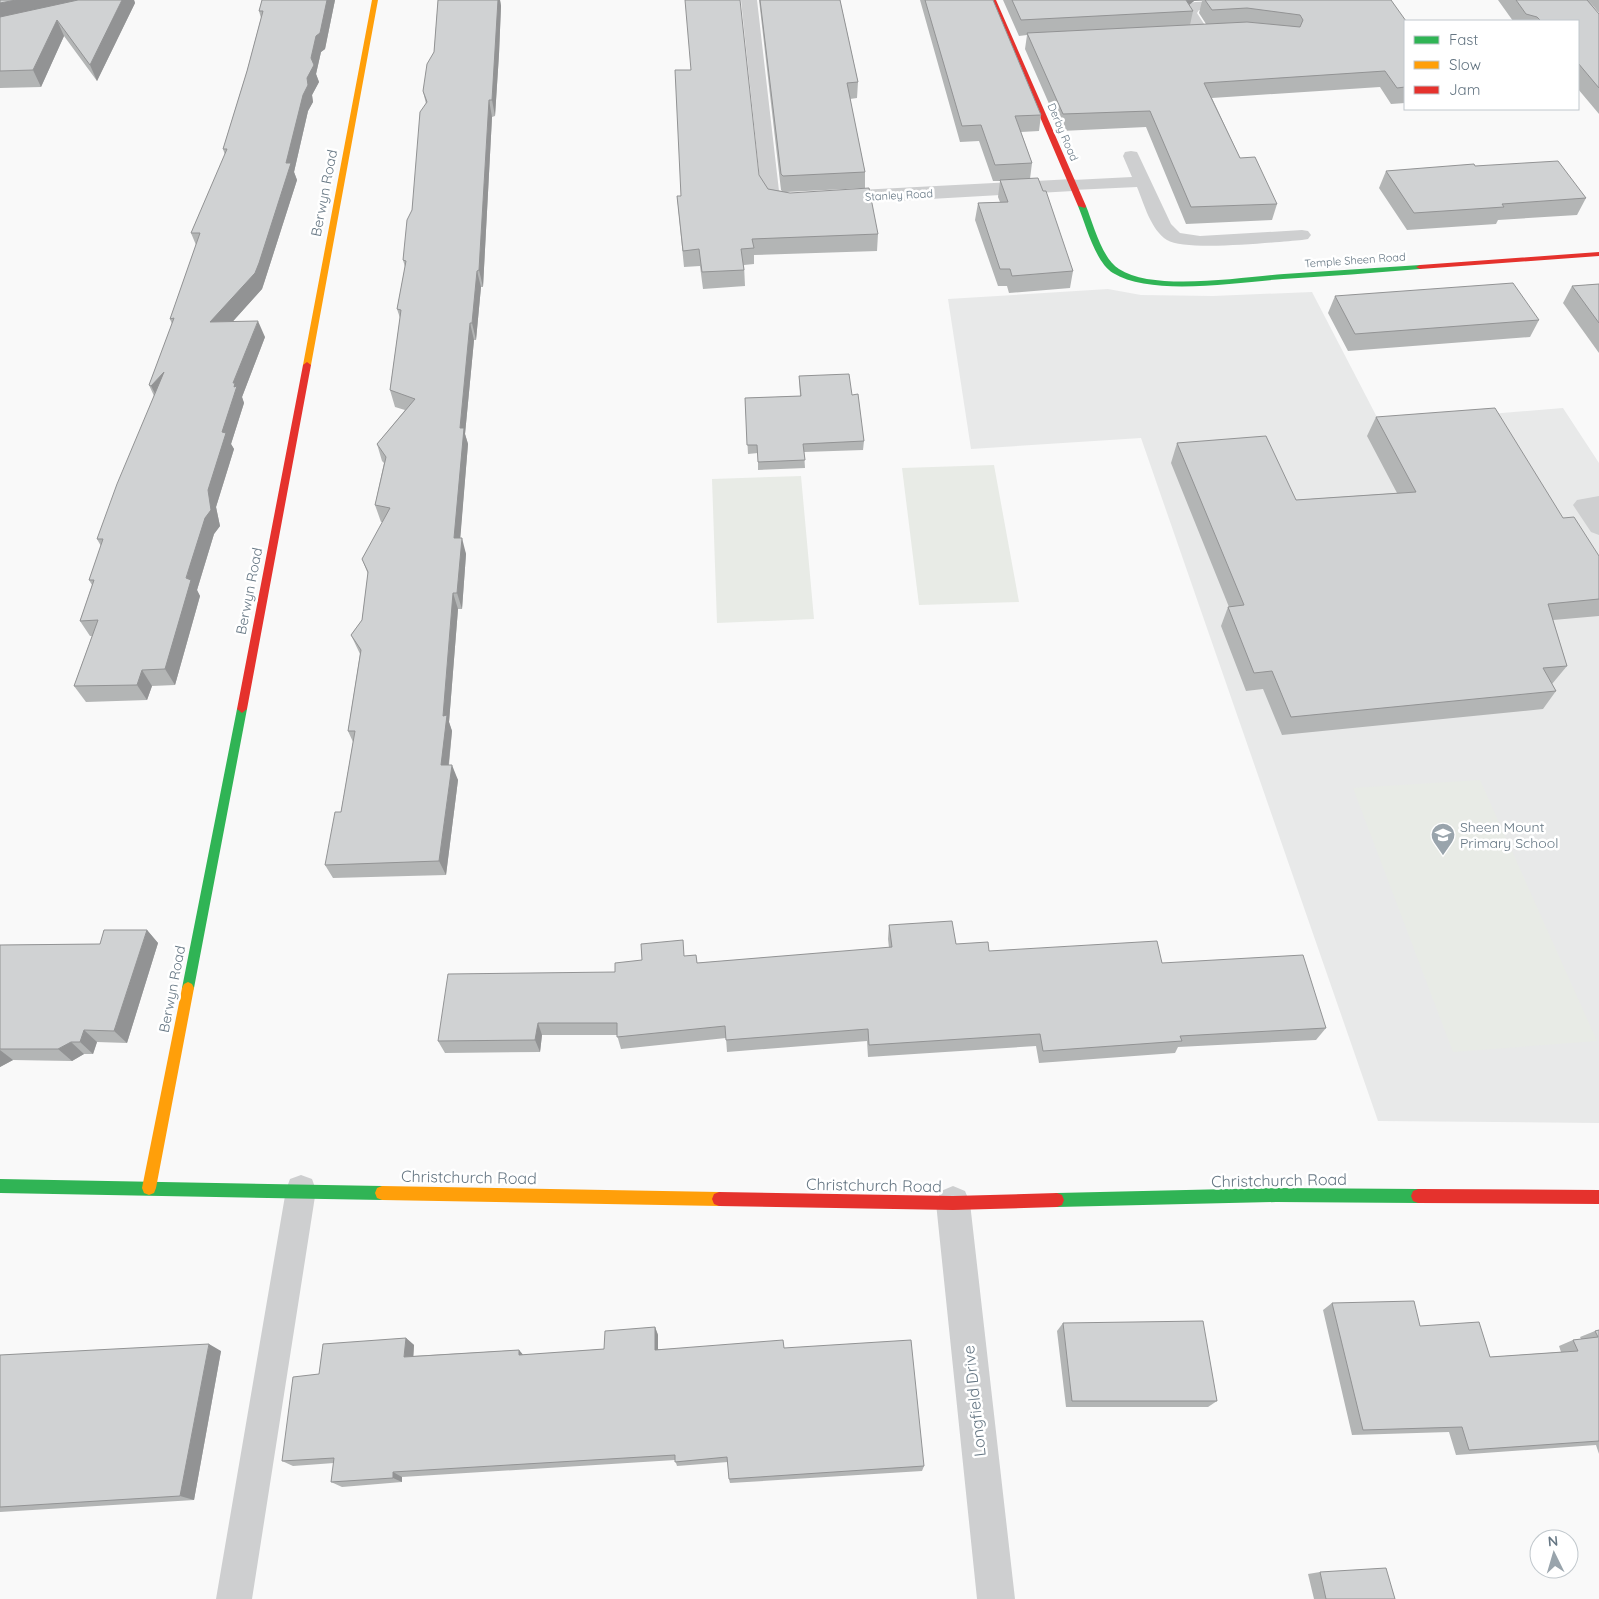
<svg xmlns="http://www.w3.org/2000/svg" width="1599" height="1599" viewBox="0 0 1599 1599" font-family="Quicksand,sans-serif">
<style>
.built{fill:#e8e9e9}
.green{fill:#e8ebe6}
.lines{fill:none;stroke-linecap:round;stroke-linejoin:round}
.lane{fill:#cecfd0;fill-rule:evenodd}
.street{fill:#cecfd0;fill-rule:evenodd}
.fast{fill:#30b455;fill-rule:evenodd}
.slow{fill:#ff9f0a;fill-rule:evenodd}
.jam{fill:#e5322d;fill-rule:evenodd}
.wall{fill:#b3b5b5;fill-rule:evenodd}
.shaded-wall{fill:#929394}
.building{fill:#d0d2d3;stroke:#929394}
.labels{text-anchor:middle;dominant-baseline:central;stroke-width:5;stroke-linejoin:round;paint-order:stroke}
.far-street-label{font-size:11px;fill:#657683;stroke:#fff}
.street-label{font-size:14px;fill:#657683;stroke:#fff}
.poi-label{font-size:14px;fill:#657683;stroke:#fff;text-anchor:start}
.near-street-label{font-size:16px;fill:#657683;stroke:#fff}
</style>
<rect width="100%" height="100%" fill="#f9f9f9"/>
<path class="built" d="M1108,289L1141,295L1213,296L1312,292L1380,423L1563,408L1599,463V1123L1378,1121L1141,438L971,449L948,299Z"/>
<path class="green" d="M994,465L1019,602L919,605L902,468Z
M801,476L814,619L717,623L712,479Z
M1480,780L1597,1041L1453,1052L1353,788Z"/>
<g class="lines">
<path class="lane" d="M1237,0L1242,4L1240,7L1199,10L1197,13L1210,33L1202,38L1197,36L1182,12L1190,3L1195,2Z
M1131,151L1137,152L1139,156L1171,224L1180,233L1200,236L1302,230L1308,231L1311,235L1308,239L1302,240C1276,242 1186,252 1167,240C1151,230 1144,204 1137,187L1073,190L1067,189L1064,185L1067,181L1073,180L1132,177L1123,156L1125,152Z
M1599,496V535L1591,532L1573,505L1577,500Z
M301,1175L312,1179L316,1190L252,1599H216L286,1190L290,1179Z"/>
<path class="street" d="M741,0H757L779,191L782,194L1073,179L1080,181L1082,185L1080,189L1073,191L790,207L769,203L761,191Z
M953,1186L965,1191L970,1203L1015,1599H977L936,1203L941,1191Z"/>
<path class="fast" d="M1079,204L1086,206C1093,223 1102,259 1119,269C1154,292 1242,277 1284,274C1329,271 1375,268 1420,265L1424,267L1420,269C1374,273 1329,276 1283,279C1238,282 1152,297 1113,273C1095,262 1086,225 1078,206Z
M242,705L247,709L194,988L192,992L188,994L184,992L182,988L237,709Z
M0,1179L382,1186L387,1188L389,1193L387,1198L382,1200L0,1193Z
M1276,1188L1418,1189L1423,1191L1425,1196L1423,1201L1418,1203L1276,1202L1057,1207L1052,1205L1050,1200L1052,1195L1057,1193Z"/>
<path class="slow" d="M372,0H378L311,365L307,368L303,365Z
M188,982L192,984L194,988L156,1188L154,1193L149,1195L144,1193L142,1188L182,988L184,984Z
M382,1186L719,1192L724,1194L726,1199L724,1204L719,1206L382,1200L377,1198L375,1193L377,1188Z"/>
<path class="jam" d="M990,0H996L1086,206L1085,208L1078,206Z
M1599,252V256L1420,269L1416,267L1420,265Z
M307,362L311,365L247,709L242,713L237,709L303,365Z
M1418,1189L1599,1190V1204L1418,1203L1413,1201L1411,1196L1413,1191Z
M719,1192L953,1196L1057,1193L1062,1195L1064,1200L1062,1205L1057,1207L953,1210L719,1206L714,1204L712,1199L714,1194Z"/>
</g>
<path class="wall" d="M0,0H134L135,3L97,81L64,36L41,87L0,88Z
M262,0H335L325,49L321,52L316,74L319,82L312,95L313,102L308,111L294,172L297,180L265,280L262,289L233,321L265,337L242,397L244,403L231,444L234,449L216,507L220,526L214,534L197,590L200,596L175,685L152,686L147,700L86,702L74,686L92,636H90L80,621L92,585L89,580L101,546L97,539L154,396L149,385L172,324L170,319L196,245L191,233L225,155L223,149L247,71L261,18L259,11Z
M438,0H500L501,6L499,54L495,116L492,117L483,287H481L476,340H474L465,434L468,444L460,538L466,554L462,609H458L449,722L452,731L449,765L458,780L446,875L333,878L325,865L341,812L353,742L348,731L360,654L351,635L362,620L368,574L362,559L383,522H381L375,505L384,463L382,461L377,444L405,410L395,407L390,390L400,318L397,309L405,267L403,260L412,210L426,104L423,91L434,52Z
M759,0H840L858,82L857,98L850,99L865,172V188L786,192L878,234L877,251L754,255V264L744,265L745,286L703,289L700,266L684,267L677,196H681L759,175L768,189L782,191L781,190Z
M920,0H993L1041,115L1039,131L1021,132L1032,163L1030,179L1073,271L1070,288L1009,293L1007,286H998L975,220L978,203L1000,202L998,197L1000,181H993L979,141L960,142Z
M1003,0H1391L1405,21V103L1391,104L1380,87L1212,98L1240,158L1277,204L1272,220L1186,224L1146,127L1061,131L1025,49L1027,35L1019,36ZM1194,1H1202L1199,13L1206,24L1190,25L1193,11L1189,5Z
M1498,0H1599V13L1589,1L1599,14V114L1578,89V21H1513Z
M1475,166L1586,198L1577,215L1498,220L1496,224L1407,230L1379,188L1386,171Z
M1599,284V353L1563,303L1572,286Z
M1335,296L1539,320L1530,337L1348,351L1328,313Z
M799,376L852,395L864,441L863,450L804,452L805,468L758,470V453L748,454L745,398L800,396Z
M1376,417L1563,518L1599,556V616L1553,620L1567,666L1552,684L1556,691L1543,709L1282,735L1263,689L1246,691L1221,626L1228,607H1229L1171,463L1177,443L1296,500L1397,493L1367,436Z
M889,925L956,944L989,951L1162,963L1326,1028L1316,1040L1178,1047L1175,1053L1039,1063L1036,1046L868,1057L867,1041L727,1052L726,1038L621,1049L617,1035H542L540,1052L445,1053L438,1041L615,972L696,955L697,963L889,948L888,939Z
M147,930L158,943L127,1043L97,1042L93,1054H84L72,1061L13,1060L0,1067V945L100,944Z
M1332,1303L1420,1326L1490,1357L1561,1352L1559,1346L1573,1340L1581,1339L1580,1337L1595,1331L1599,1330V1454L1596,1445L1456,1455L1449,1432L1352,1435L1323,1310Z
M1063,1323L1217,1401L1208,1407H1066L1057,1331Z
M655,1327L658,1335V1349L784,1348L924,1466L922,1471L730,1483L729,1479L728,1462L677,1466L675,1460L402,1477V1482L342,1487L331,1482L334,1463L293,1466L282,1461L319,1374L406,1338L414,1345L413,1356L519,1350L523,1355L604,1349Z
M221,1351L194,1500L0,1512V1355Z
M1320,1572L1395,1599H1314L1308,1574Z"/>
<path class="shaded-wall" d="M16,0H97L0,22V3Z
M122,0H134L135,3L97,81L90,65Z
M327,0H335L325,49L321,52L316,74L319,82L312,95L313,102L308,111L294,172L297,180L265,280L262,289L218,338L210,322L286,163L316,36Z
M497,0H500L501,6L499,54L495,116L492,100Z
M1183,0H1202L1194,1L1180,12Z
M57,20L64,36L41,87L33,70Z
M489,100L492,117L483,287L479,270Z
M477,271L481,287L476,340L472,323Z
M258,321L265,337L242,397L244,403L231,444L234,449L216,507L220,526L214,534L197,590L200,596L175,685L165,669L233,383Z
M470,323L474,340L465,434L468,444L459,554L454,538L460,428Z
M164,372L160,403L151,386Z
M462,538L466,554L462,609L457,593Z
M453,593L458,609L449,722L452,731L447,780L441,765L443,716Z
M142,670L152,686L147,700L137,685Z
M452,765L458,780L446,875L439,861Z
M147,930L158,943L127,1043L114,1031Z
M538,1023L542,1035L540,1052L535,1040Z
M84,1030L97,1042L93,1054L80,1042Z
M71,1042L84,1054L72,1061L58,1049Z
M0,1050L13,1060L0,1067Z
M655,1327L658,1335V1356L655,1350Z
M406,1338L414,1345L413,1364L404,1357Z
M209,1344L221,1351L194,1500L180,1496Z
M519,1350L525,1357L519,1355Z
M393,1472L402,1477V1482L393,1478Z"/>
<path class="building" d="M0,0H16L0,3Z
M78,0H122L90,65L57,20L33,70L0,71V17Z
M262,0H327L320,33L316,36L311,58L314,65L307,78L308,85L303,95L286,163H291L259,263L255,273L210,322L258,321L233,383H235L234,387L237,386L222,432L226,433L208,490L211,510L205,518L186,578L191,580L165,669L142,670L137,685L74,686L98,620L80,621L94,580H89L103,539H97L117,484L164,372L151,386L149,385L174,318L170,319L200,233H191L227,149H223L247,71L263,11H259Z
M438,0H498L492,100H489L479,270L477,271L472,323H470L460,428H464L454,538H462L457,593H453L443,716L447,715L441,765H452L439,861L325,865L335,812H341L355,731H348L361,650L351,635L362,620L368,572L362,559L390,508L375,505L386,457L377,444L415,399L390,390L401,310L397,309L406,261L403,260L407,220L412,210L420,112L427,102L423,91L427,64L434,52Z
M685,0H740L759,175L768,189L790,193L869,188L878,234L752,239L754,248L741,249L744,270L702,272L699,249L683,251L677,196H681L675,70H691Z
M760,0H840L858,82L847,83L865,172L783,176L781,174Z
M925,0H993L1041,115L1015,116L1032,163L995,165L981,125L962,126Z
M1012,0H1186L1193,11L1021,20Z
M1205,0H1391L1406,21H1405V87L1397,88L1385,71L1204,83L1240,158L1255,157L1277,204L1191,207L1150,111L1063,114L1027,33L1247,22L1300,27L1303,20L1300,15L1247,8L1212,10Z
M1516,0H1587L1599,14V88L1578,63V21H1541L1537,17L1526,14Z
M1558,161L1586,198L1502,204L1504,207L1414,213L1386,171L1474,164L1475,166Z
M1038,178L1043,191H1046L1073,271L1012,276L1010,269H1000L978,203L1008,202L1000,180Z
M1513,283L1539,320L1355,334L1335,296Z
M1599,284V323L1572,286Z
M849,374L852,395L858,394L864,441L803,444L805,460L758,462L757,445H747L745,398L801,396L799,376Z
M1495,408L1563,518L1574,517L1599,556V599L1548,604L1567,666L1543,668L1556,691L1291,717L1272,671L1254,673L1228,607L1244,605L1177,443L1266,436L1296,500L1416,492L1376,417Z
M952,921L956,944L988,942L989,951L1157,941L1162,963L1303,955L1326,1028L1180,1036L1182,1041L1043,1051L1040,1034L869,1045L868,1029L726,1040L725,1026L617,1037V1023H538L535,1040L438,1041L448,974L615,972V963L642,960L641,944L683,940L684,956L696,955L697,963L892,947L889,925Z
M104,930H147L114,1031L84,1030L80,1042H71L58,1049H0V945L100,944Z
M1414,1301L1420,1326L1479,1322L1490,1357L1578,1351L1573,1340L1598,1337L1595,1331L1599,1330V1441L1469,1450L1462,1427L1363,1430L1332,1303Z
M1203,1321L1217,1401H1072L1063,1323Z
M655,1327V1350L783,1340L784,1348L911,1340L924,1466L729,1479L727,1457L675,1462V1455L393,1472V1478L331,1482L334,1458L282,1461L293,1377L319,1374L323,1344L406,1338L404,1357L519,1350V1355L604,1349L605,1331Z
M209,1344L180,1496L0,1507V1355Z
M1386,1568L1395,1599H1326L1320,1572Z"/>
<defs>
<symbol id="school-pin" viewBox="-11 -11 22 30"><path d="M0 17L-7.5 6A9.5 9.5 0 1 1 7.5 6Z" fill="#99a4ac" stroke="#fff"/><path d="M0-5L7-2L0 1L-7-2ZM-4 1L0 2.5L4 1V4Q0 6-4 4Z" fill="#fff"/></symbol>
</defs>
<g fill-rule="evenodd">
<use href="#school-pin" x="1429" y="821" width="28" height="38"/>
</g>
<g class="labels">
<g class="far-street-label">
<text transform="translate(1063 132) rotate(67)">Derby Road</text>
<text transform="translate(899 195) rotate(-3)">Stanley Road</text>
<text transform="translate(1355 260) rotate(-4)">Temple Sheen Road</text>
</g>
<g class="street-label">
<text transform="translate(324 193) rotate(-79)">Berwyn Road</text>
<text transform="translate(249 591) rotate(-79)">Berwyn Road</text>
<text transform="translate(172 989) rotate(-79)">Berwyn Road</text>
</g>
<g class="poi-label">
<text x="1460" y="827">Sheen Mount<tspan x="1460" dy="16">Primary School</tspan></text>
</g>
<g class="near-street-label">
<text transform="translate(469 1177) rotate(1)">Christchurch Road</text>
<text transform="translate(1279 1180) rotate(-1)">Christchurch Road</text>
<text transform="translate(874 1185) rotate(1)">Christchurch Road</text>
<text transform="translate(974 1401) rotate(-96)">Longfield Drive</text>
</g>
</g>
<rect x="1404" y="20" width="175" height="90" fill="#ffffff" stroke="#c1c8cd"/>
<rect x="1414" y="36" width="25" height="8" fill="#30b455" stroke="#c1c8cd"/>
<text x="1449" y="45" font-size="15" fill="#657683">Fast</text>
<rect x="1414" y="61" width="25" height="8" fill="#ff9f0a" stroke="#c1c8cd"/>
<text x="1449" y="70" font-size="15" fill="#657683">Slow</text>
<rect x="1414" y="86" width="25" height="8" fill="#e5322d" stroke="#c1c8cd"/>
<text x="1449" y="95" font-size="15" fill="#657683">Jam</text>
<g transform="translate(1554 1554) rotate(355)"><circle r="24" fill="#ffffff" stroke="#c1c8cd"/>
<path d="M0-4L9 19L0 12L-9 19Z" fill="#99a4ac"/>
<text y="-8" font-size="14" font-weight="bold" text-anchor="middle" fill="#657683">N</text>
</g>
</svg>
